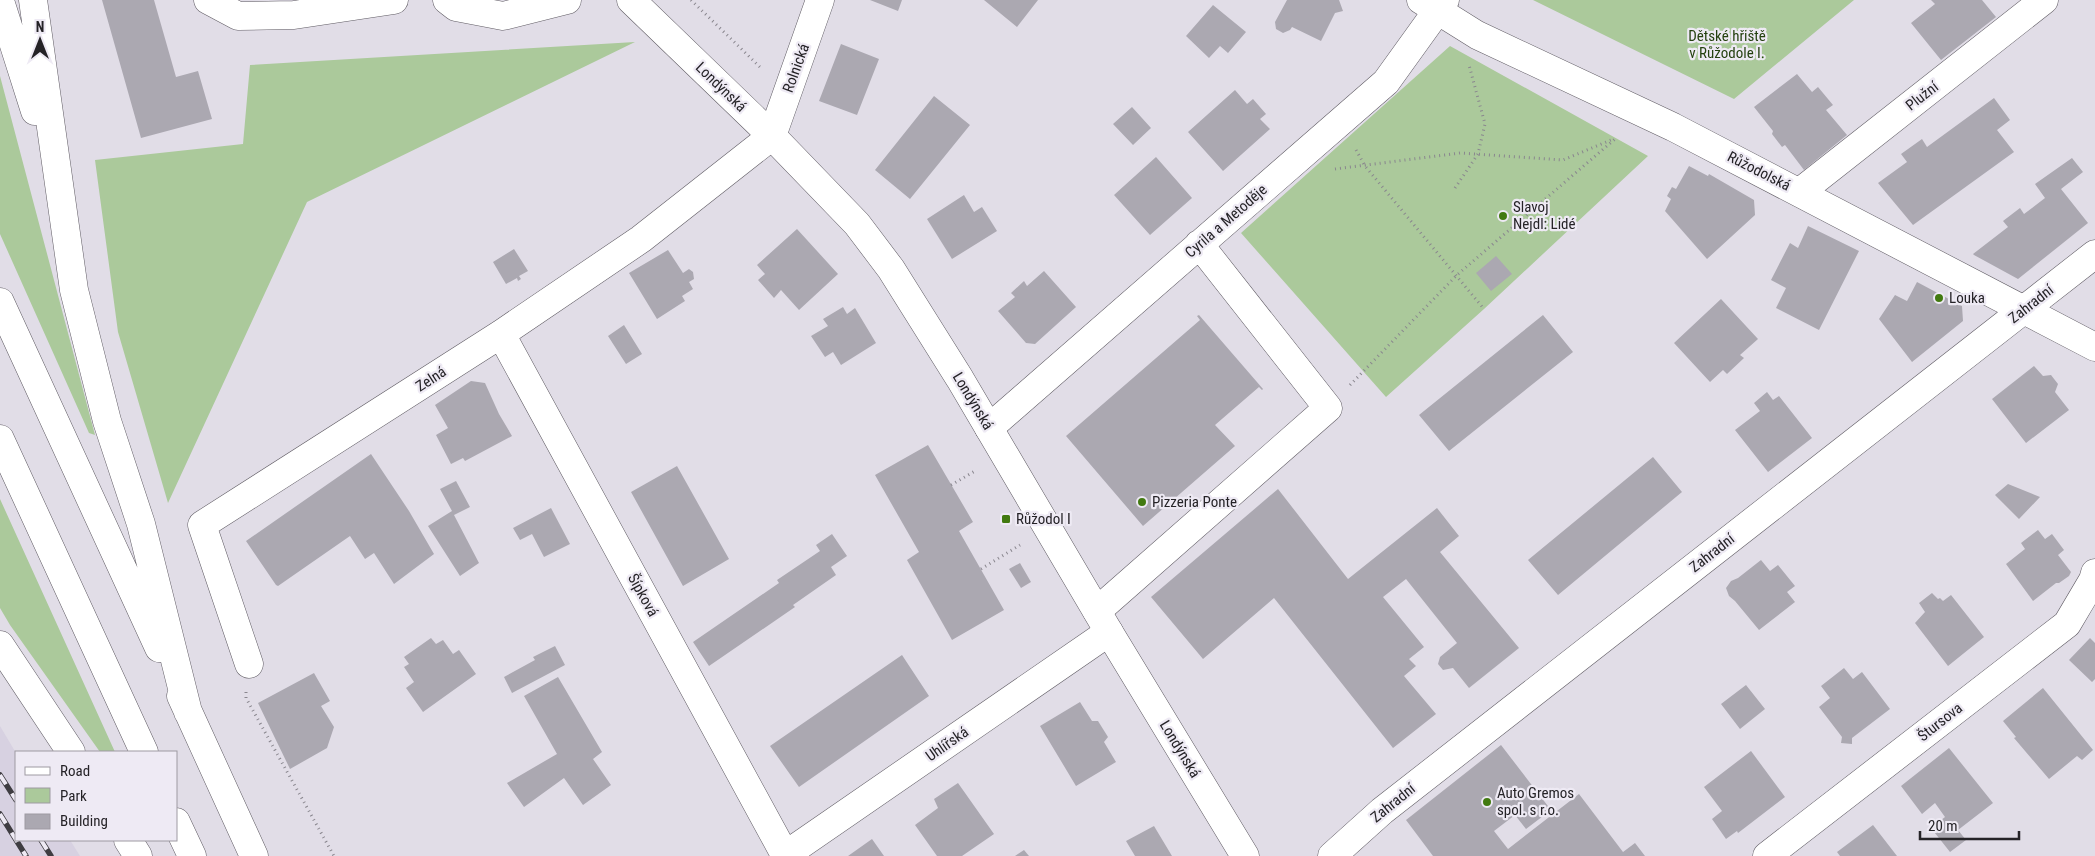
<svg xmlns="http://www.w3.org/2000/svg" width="2095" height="856" viewBox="0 0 2095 856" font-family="'Roboto Condensed',sans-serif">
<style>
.built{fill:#d7d1e1}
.green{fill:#abc99b}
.building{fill:#aba8b1}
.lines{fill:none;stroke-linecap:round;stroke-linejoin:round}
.minor-casing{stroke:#5f5b63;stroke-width:29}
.major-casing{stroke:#5f5b63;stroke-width:29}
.highway-casing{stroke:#5f5b63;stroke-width:29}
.path{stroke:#89868e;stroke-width:3;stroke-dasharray:1 4;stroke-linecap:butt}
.minor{stroke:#fff;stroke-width:28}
.major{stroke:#fff;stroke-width:28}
.highway{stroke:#fff;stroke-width:28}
.rail-casing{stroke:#3f3d42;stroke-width:5.5}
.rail{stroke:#eeeaf4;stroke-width:4;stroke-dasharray:11;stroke-linecap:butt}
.poi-dot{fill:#427a10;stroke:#eeeaf4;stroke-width:2}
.labels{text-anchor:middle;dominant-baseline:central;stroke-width:4.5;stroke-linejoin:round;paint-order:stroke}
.park-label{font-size:15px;fill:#24410f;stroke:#eeeaf4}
.street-label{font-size:15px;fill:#252327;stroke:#eeeaf4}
.poi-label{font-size:15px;fill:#252327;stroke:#eeeaf4;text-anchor:start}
</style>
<rect width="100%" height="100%" fill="#e1dde7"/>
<path class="built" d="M0,726L16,753V840H70L80,856H0Z"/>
<path class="green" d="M1533,0H1854L1734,99Z
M635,42L307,202L168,503L118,332L95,160L243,144L250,65Z
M1450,46L1648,156L1484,309L1386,397L1241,233Z
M0,76L95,435L89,433L0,234Z
M0,499L115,752H100L10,625L0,608Z"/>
<path class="building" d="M102,0H154L176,77L198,71L212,119L141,138Z
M870,0H902L898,11Z
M984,0H1038L1017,27Z
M1287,0H1339L1343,11L1335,13L1321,41L1292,27L1290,30L1283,33L1276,29L1275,22Z
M1931,0H1982L1996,17L1941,60L1911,23L1935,4Z
M1213,5L1246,32L1228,53L1220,46L1209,58L1186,36Z
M841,44L879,59L857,115L819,101Z
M1797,74L1812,92L1818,87L1833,105L1826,110L1847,135L1804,170L1785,145L1782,147L1772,134L1773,131L1754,107Z
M1235,90L1247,104L1253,99L1266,114L1260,119L1270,129L1223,171L1188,132Z
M934,96L970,125L910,199L875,170Z
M1994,98L2010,120L1997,130L2014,152L1913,225L1878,183L1907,162L1901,154L1922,139L1927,147Z
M1132,107L1151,128L1133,145L1113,124Z
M1156,157L1192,198L1150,235L1114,195Z
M2072,158L2083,172L2061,189L2088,223L2018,279L1974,255L1973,254L2008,227L2003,221L2020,208L2024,214L2045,198L2035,184Z
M1689,166L1708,176L1709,174L1754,200L1755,215L1707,259L1665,211L1671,199L1667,196L1672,187L1676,189Z
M964,195L974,212L982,207L997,231L952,259L927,219Z
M1808,226L1859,251L1819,330L1776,308L1786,288L1771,280L1790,243L1798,248Z
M797,229L838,274L799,310L781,290L774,298L758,280L765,274L757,265Z
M514,249L528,271L519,276L521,279L518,281L517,278L506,284L493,262Z
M668,250L683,273L689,269L693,272L694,279L689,282L693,289L682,296L685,301L657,319L629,273Z
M1496,256L1512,274L1491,291L1476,273Z
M1044,271L1076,307L1035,344L1026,343L998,311L1015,297L1011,293L1024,281L1027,286Z
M1917,282L1962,306L1963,321L1912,362L1879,319L1895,295L1907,301Z
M1721,299L1758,339L1740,355L1744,358L1727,374L1723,370L1710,382L1674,343Z
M843,307L847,314L855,308L876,343L841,365L833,352L825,357L811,336L828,326L823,319Z
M1199,315L1263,389L1262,390L1259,387L1215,425L1235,446L1143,526L1066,436L1200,320L1197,316Z
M1543,315L1573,352L1449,451L1419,415Z
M624,325L642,354L626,364L608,336Z
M2034,366L2043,376L2051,375L2058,384L2055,392L2069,410L2026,443L1992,399Z
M471,381L485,383L499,414L512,436L465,461L463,458L451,464L436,435L448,428L435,405Z
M1767,392L1773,400L1779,396L1812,438L1768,472L1735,430L1760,411L1754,403Z
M928,445L973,522L959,531L1004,610L952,640L907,560L919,552L875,475Z
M371,454L409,511L434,554L394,584L374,553L365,559L350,536L278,586L276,585L246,541Z
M1653,457L1682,492L1558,595L1528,560Z
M677,466L729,559L683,586L631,492Z
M456,481L470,507L454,515L479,563L460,576L428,526L452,511L440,489Z
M2008,484L2040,497L2019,519L1995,495Z
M1278,489L1348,579L1437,508L1459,536L1440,552L1519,648L1469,688L1453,668L1443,670L1438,664L1440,657L1457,643L1406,579L1383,597L1424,647L1409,659L1416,666L1404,676L1436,714L1393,748L1274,598L1203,659L1151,597Z
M551,508L570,544L544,557L532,534L520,540L513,528Z
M2038,530L2045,539L2052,534L2064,550L2058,555L2071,572L2069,576L2059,583H2056L2033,601L2006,564L2025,549L2021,543Z
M832,534L847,556L831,567L836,575L793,605L795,607L709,666L693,642L779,583L777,580L820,551L816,545Z
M1761,560L1770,571L1778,565L1795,586L1787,592L1795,602L1759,630L1735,601L1729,596L1726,588L1731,581L1738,578Z
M1020,563L1031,582L1021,588L1009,569Z
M1932,593L1938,599L1940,598L1943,601L1951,595L1984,637L1948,666L1915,623L1925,612L1919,603Z
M431,638L436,644L443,640L453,654L459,650L476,674L423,712L406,688L414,682L404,667L409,664L404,657Z
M2090,638L2095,643V679L2092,682L2069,660Z
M555,646L565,665L512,693L504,677L535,660L533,657Z
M902,655L929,696L799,787L770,746Z
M1844,668L1853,679L1862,672L1890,709L1852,738V744L1841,743L1842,737L1819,707L1830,698L1821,686Z
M314,673L330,701L321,706L334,727L327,748L290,769L258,703Z
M558,677L602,752L593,759L611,785L583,805L564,778L524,807L507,783L557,754L524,696Z
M1746,685L1765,709L1740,729L1721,704Z
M2043,688L2093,750L2082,760L2077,756L2049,779L2014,738L2016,737L2003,721Z
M1080,702L1092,721H1098L1108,737L1104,742L1116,762L1076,786L1040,726Z
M1501,745L1551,810L1526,829L1515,815L1494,831L1508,849L1579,794L1623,852L1635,843L1645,856H1433L1406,820Z
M1949,748L1993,803L1958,830L1966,840L1950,852L1931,828L1945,817L1935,803L1922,814L1901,786Z
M1751,751L1785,797L1738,833L1737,831L1726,839L1712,819L1722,811L1704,787Z
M958,783L994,834L962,856H937L915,825L938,808L934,799Z
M1873,825L1897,856H1840L1837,852Z
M1154,826L1172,856H1135L1126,841Z
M872,839L884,856H848Z
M1024,850L1029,856H1015Z"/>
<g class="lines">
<defs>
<path id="minor" d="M208,0L238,16L294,15L394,0
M447,0L456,7L503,16L567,0
M1421,0L1477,35L1673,127L2095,347
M1800,192L2044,0
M501,334L785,855
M989,428L1386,82L1445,0
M1097,611L1328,408L1199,244
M249,664L202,525L501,334L641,239L772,136L820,0
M784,856L1109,632
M1332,856L1382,811L2095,254
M1767,856L2067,624L2093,580L2095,573"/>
<path id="major" d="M631,0L772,136L857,224L891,269L960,379L1109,632L1245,856"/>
<path id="highway" d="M33,0L74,290L107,421L141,524L188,712
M0,1L35,111
M0,302L159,648
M0,439L144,752
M0,645L71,752
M181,696L254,856
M176,822L192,856
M128,840L138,856"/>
</defs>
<use href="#minor" class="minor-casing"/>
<use href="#major" class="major-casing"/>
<use href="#highway" class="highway-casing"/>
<path class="path" d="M691,0L762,69
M1356,150L1365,166L1484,309
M1335,169L1460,153L1563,160L1611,140
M1455,188L1478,154L1485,124L1469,65
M1350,385L1457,275L1615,139
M951,485L975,471
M981,569L1020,545
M246,692V698L334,856"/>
<use href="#minor" class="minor"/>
<use href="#major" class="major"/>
<use href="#highway" class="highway"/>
<defs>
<path id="rail" d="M0,775L16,800
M0,814L26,856
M41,840L51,856"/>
</defs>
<use href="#rail" class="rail-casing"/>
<use href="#rail" class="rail"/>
</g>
<g class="poi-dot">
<circle cx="1503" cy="216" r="5"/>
<circle cx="1939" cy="298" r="5"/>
<circle cx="1142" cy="502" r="5"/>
<rect x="1001" y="514" width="10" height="10" rx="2.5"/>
<circle cx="1487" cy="802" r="5"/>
</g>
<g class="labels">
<g class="park-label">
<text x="1727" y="36">Dětské hřiště<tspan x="1727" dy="17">v Růžodole I.</tspan></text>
</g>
<g class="street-label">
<text transform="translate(796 68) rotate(-70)">Rolnická</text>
<text transform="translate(721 87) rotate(44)">Londýnská</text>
<text transform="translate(1922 96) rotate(-38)">Plužní</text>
<text transform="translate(1759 171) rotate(27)">Růžodolská</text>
<text transform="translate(1226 221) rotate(-41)">Cyrila a Metoděje</text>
<text transform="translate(2031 304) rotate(-38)">Zahradní</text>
<text transform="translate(431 379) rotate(-33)">Zelná</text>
<text transform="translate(973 401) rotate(59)">Londýnská</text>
<text transform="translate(1712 553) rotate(-38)">Zahradní</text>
<text transform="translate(643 595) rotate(61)">Šípková</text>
<text transform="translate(1940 722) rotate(-38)">Štursova</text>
<text transform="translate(947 744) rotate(-35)">Uhlířská</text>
<text transform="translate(1180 749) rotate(59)">Londýnská</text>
<text transform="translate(1393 803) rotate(-39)">Zahradní</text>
</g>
<g class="poi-label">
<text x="1513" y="207">Slavoj<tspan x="1513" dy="17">Nejdl: Lidé</tspan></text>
<text x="1949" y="298">Louka</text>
<text x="1152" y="502">Pizzeria Ponte</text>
<text x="1016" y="519">Růžodol I</text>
<text x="1497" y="793">Auto Gremos<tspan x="1497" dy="17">spol. s r.o.</tspan></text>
</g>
</g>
<rect x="15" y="751" width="162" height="90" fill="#eeeaf4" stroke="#9e9aa2"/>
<rect x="25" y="767" width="25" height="8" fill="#ffffff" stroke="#9e9aa2"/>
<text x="60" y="776" font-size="15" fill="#252327">Road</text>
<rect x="25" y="788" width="25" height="15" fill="#abc99b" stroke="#9e9aa2"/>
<text x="60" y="801" font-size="15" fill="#252327">Park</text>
<rect x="25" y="814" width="25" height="15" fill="#aba8b1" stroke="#9e9aa2"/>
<text x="60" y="826" font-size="15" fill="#252327">Building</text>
<g transform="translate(40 40)" stroke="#eeeaf4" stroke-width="4" paint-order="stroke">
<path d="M0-4L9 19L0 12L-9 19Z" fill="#252327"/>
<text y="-8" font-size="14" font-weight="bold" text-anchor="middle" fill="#252327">N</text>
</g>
<path d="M1920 831v8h99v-8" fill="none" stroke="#252327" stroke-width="2.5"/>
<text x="1928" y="831" font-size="15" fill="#252327" stroke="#eeeaf4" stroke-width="4" paint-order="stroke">20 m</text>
</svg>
